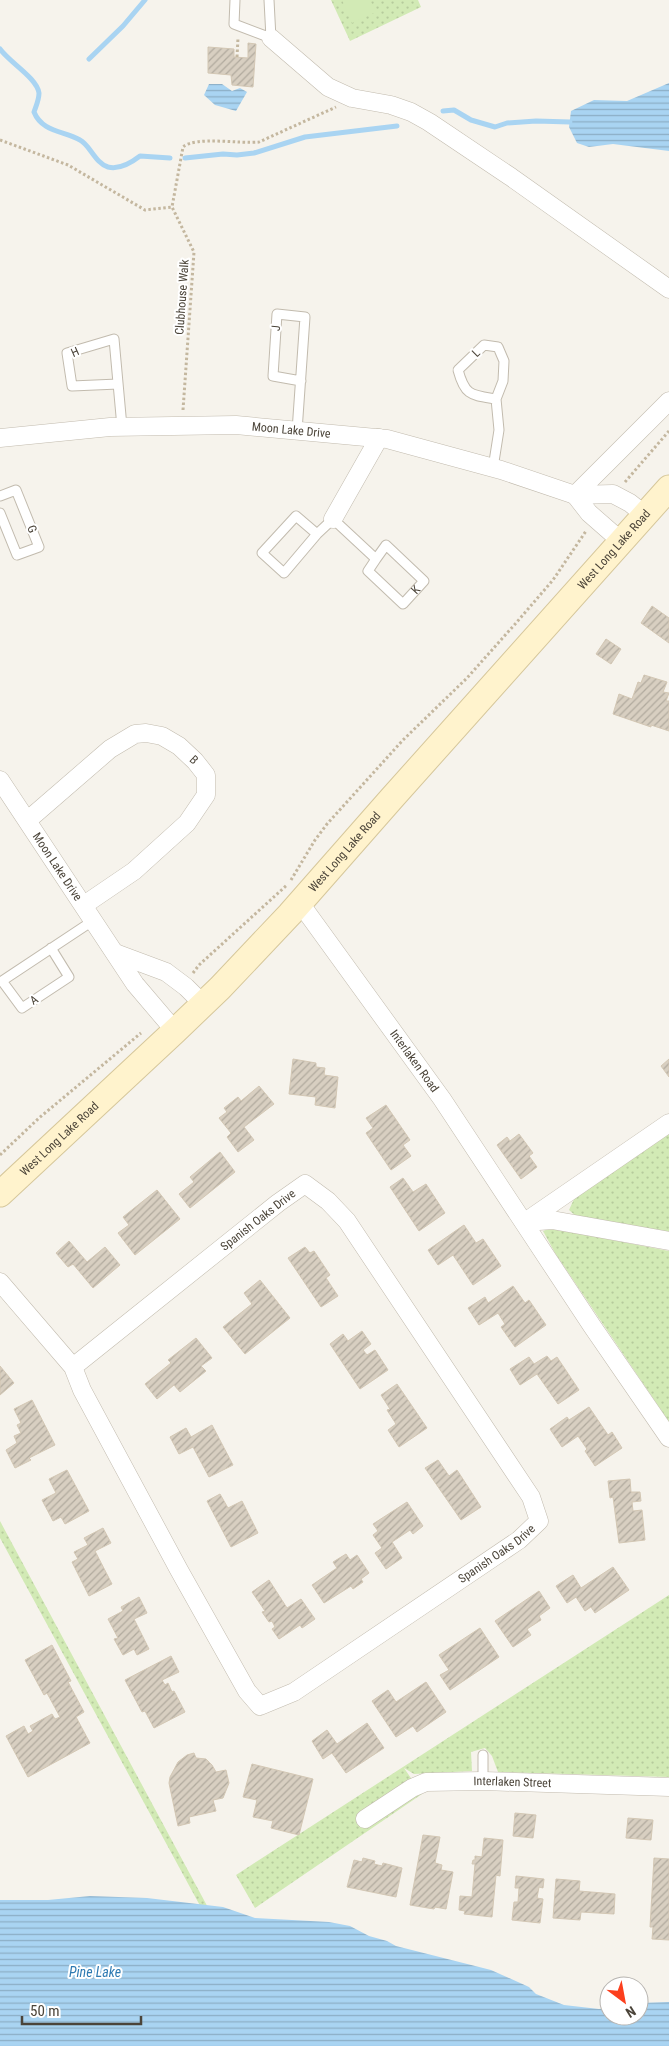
<svg xmlns="http://www.w3.org/2000/svg" width="669" height="2046" viewBox="0 0 669 2046" font-family="'Roboto Condensed',sans-serif">
<style>
.grass{fill:url(#grass-dots)}
.pitch{fill:#d2eab5}
.water{fill:url(#water-rules)}
.lines{fill:none;stroke-linecap:round;stroke-linejoin:round}
.stream{stroke:#a9d4f2;stroke-width:5}
.building{fill:url(#building-hatch);stroke:#d3c7b4}
.service-casing{stroke:#c2bbae;stroke-width:11}
.minor-casing{stroke:#c2bbae;stroke-width:19}
.secondary-casing{stroke:#d6c79b;stroke-width:27}
.path{stroke:#c4b79f;stroke-width:3;stroke-dasharray:2.5 2.5;stroke-linecap:butt}
.service{stroke:#fff;stroke-width:9}
.minor{stroke:#fff;stroke-width:18}
.secondary{stroke:#fff3cd;stroke-width:25}
.labels{text-anchor:middle;dominant-baseline:central;stroke-width:4;stroke-linejoin:round;paint-order:stroke}
.street-label{font-size:12px;fill:#4b4439;stroke:#fff}
.water-label{font-size:14px;font-style:italic;fill:#2e7ab2;stroke:#fff}
</style>
<defs>
<pattern id="grass-dots" width="8" height="8" patternUnits="userSpaceOnUse" patternTransform="scale(1.25)"><rect width="8" height="8" fill="#d2eab5"/><path d="M2 2h.1M6 6h.1" fill="none" stroke="#b6ca9c" stroke-width="1.8" stroke-linecap="round"/></pattern>
<pattern id="water-rules" width="6" height="5" patternUnits="userSpaceOnUse" patternTransform="scale(1.25)"><rect width="6" height="5" fill="#a9d4f2"/><path d="M0 2.5h6" fill="none" stroke="#8caec5"/></pattern>
<pattern id="building-hatch" width="6" height="6" patternUnits="userSpaceOnUse" patternTransform="scale(1.25)"><rect width="6" height="6" fill="#d8cfc1"/><path d="M-1 1l2-2M0 6l6-6M5 7l2-2" fill="none" stroke="#b1aa9e"/></pattern>
</defs>
<rect width="100%" height="100%" fill="#f6f3ec"/>
<path class="grass" d="M331,0H418L421,7L350,41Z
M669,1130V1233L578,1218L569,1210L574,1199Z
M551,1228L669,1251V1422L555,1253L543,1231Z
M0,1521L212,1915L204,1913L0,1538Z
M669,1595V1777L498,1772L492,1756L485,1748L471,1752L472,1771L414,1774L404,1768L422,1794L255,1908L236,1875Z"/>
<path class="pitch" d="M342,0H370L376,12L352,23Z"/>
<path class="water" d="M669,83V151L613,144L589,147L577,143L569,127L571,111L594,100L627,101Z
M209,84H222L232,91L240,88L247,92L236,111L215,105L204,95Z
M90,1896L147,1898L223,1907L255,1918L329,1922L350,1926L369,1936L387,1941L396,1946L491,1970L529,1987L536,1994L564,2005L599,2009L609,2008V2016H639V2003L669,2002V2046H0V1900H48Z"/>
<g class="lines">
<path class="stream" d="M0,49C9,62 37,78 39,93C39,100 36,106 34,112C42,132 64,131 80,140C90,145 95,163 108,167C120,170 131,163 140,156L170,158
M89,59L123,26L145,0
M443,111L454,110L471,120L495,127L507,123L536,121L570,122
M185,158L223,154L237,155L254,153L305,137L397,126"/>
</g>
<path class="building" d="M248,43L256,44L253,87L232,85L231,75L208,73V47L234,49V57L248,58Z
M652,606L669,618V643L641,623Z
M606,639L621,649L611,664L596,654Z
M644,675L667,682L663,692L669,693L666,701H669V731L651,725V727L613,714L619,694L632,699L638,682L641,683Z
M293,1059L316,1063V1067L325,1068L324,1075L338,1077L335,1108L315,1105L316,1097L289,1094Z
M669,1059V1077L661,1066Z
M259,1086L274,1104L244,1127L254,1140L238,1152L227,1137L231,1133L219,1118L227,1112L224,1108L238,1097L241,1101Z
M386,1105L410,1140L403,1145L411,1156L391,1170L366,1133L373,1128L366,1118Z
M519,1134L533,1153L529,1156L537,1167L521,1179L497,1145L507,1137L510,1141Z
M220,1152L235,1172L190,1208L179,1194L194,1182L190,1177Z
M403,1178L413,1192L426,1184L445,1213L419,1231L390,1187Z
M157,1190L180,1219L135,1255L118,1233L129,1225L123,1217Z
M464,1225L476,1243L483,1239L501,1266L473,1285L453,1255L438,1265L428,1250Z
M69,1241L87,1262L105,1247L120,1265L93,1288L73,1264L68,1267L56,1253Z
M305,1247L310,1253L314,1251L330,1275L326,1278L338,1296L321,1307L288,1258Z
M260,1280L290,1318L245,1354L223,1327L252,1304L244,1293Z
M513,1286L525,1303L529,1300L546,1325L515,1347L501,1327L505,1324L498,1313L479,1325L468,1308L485,1297L488,1303Z
M362,1331L371,1344L363,1350L367,1355L375,1350L388,1370L360,1389L330,1344L343,1334L348,1341Z
M196,1338L212,1358L201,1366L206,1371L180,1392L174,1385L157,1399L145,1384L171,1363L168,1360Z
M547,1356L551,1361L557,1357L579,1390L558,1404L537,1374L520,1385L510,1369L529,1357L534,1364Z
M0,1366L14,1383L0,1395Z
M397,1384L427,1428L399,1447L388,1430L396,1424L387,1410L390,1409L381,1395Z
M32,1400L55,1445L29,1458L31,1460L15,1468L6,1450L17,1443L14,1436L21,1433L17,1425L21,1423L14,1409Z
M589,1407L608,1435L612,1432L622,1448L595,1466L585,1451L587,1449L578,1436L562,1447L550,1429L567,1417L569,1420Z
M212,1425L233,1465L209,1477L193,1447L179,1454L170,1437L186,1428L191,1437Z
M438,1460L449,1476L457,1470L481,1507L461,1520L425,1468Z
M67,1470L89,1511L65,1524L61,1517L53,1521L42,1500L56,1493L49,1479Z
M630,1479L631,1492H640L641,1501L632,1502L633,1511L642,1510L645,1540L619,1543L613,1497L610,1498L608,1481Z
M220,1494L228,1508L242,1501L258,1533L231,1547L207,1501Z
M407,1502L423,1526L413,1534L410,1530L392,1542L402,1558L386,1569L375,1553L382,1548L373,1535L378,1531L373,1524Z
M103,1528L111,1543L95,1551L112,1584L89,1596L72,1562L78,1559L74,1552L88,1545L84,1538Z
M346,1554L350,1560L357,1555L369,1573L361,1579L363,1582L353,1589L351,1586L324,1603L312,1585L337,1568L333,1562Z
M613,1567L629,1590L595,1613L591,1607L585,1611L576,1597L567,1603L556,1586L573,1575L581,1588Z
M269,1580L287,1608L301,1599L315,1619L302,1628L300,1625L279,1639L272,1629L275,1627L272,1621L269,1622L262,1612L265,1611L252,1592Z
M539,1591L550,1608L539,1616L541,1620L527,1629L531,1635L513,1647L495,1621Z
M139,1597L147,1613L134,1619L149,1649L137,1655L134,1649L123,1655L114,1639L118,1638L108,1619L123,1611L121,1607Z
M480,1628L499,1657L450,1690L440,1675L449,1670L439,1655Z
M52,1645L71,1681L68,1682L84,1712L76,1717L90,1743L28,1777L6,1736L24,1726L28,1734L33,1731L30,1726L52,1714L55,1719L60,1717L47,1693L44,1695L25,1660Z
M171,1656L179,1672L162,1680L165,1685L168,1683L172,1692L174,1691L185,1712L154,1728L145,1711L142,1712L125,1680Z
M426,1682L446,1712L417,1732L413,1726L396,1737L372,1701L388,1690L396,1702Z
M367,1723L384,1748L346,1773L332,1753L323,1759L312,1741L327,1730L337,1744Z
M194,1753L196,1758L206,1759L212,1765L216,1772L226,1770L229,1783L223,1798L213,1800L216,1811L189,1817L190,1823L178,1826L169,1783L170,1777L178,1762L187,1755Z
M252,1764L313,1779L299,1835L271,1828L273,1821L253,1817L257,1800L243,1797Z
M515,1813L536,1815L533,1838L513,1836Z
M628,1818L653,1820L651,1840L626,1838Z
M423,1835L440,1837L435,1863L442,1865L441,1870L453,1872L446,1909L435,1907L434,1909L410,1905Z
M484,1838L503,1840L500,1876L496,1875L492,1917L464,1914L465,1911L459,1910L460,1896L472,1897L475,1864H472L473,1860H475V1856L482,1857Z
M363,1858L375,1861L374,1864L382,1866L383,1863L402,1868L396,1897L347,1887L354,1860L362,1862Z
M654,1858L669,1859V1940L652,1939L653,1927H650Z
M516,1876L544,1879L543,1888L539,1887L537,1898L543,1899L540,1923L512,1920L514,1902H518L519,1888H515Z
M556,1879L580,1881L579,1891L615,1894L614,1914L581,1912L580,1920L553,1918Z"/>
<g class="lines">
<defs>
<g id="service">
<path d="M235,0L234,24L271,38L269,0"/>
<path d="M118,384L72,386L67,353L114,339L122,427"/>
<path d="M297,431L305,317L277,314L273,376L301,381"/>
<path d="M493,468L499,430L496,399L503,381L504,361L498,347L484,345L458,370C465,396 471,395 496,399"/>
<path d="M0,496L16,490L39,547L17,555L0,513"/>
<path id="s1" d="M317,534L284,573L262,553L296,516L317,534L333,519L376,559L368,571L403,604L424,581L386,545L376,559"/>
<path d="M51,948L69,977L22,1008L2,981L94,920"/>
<path d="M483,1755V1781"/>
</g>
<g id="minor">
<path d="M271,38L328,87L352,98L391,105L411,112L429,122L511,177L669,289"/>
<path id="s2" d="M0,438L110,427L236,425L387,439L501,470L575,495L613,494L630,503L645,515"/>
<path d="M575,495L669,401"/>
<path d="M575,495L589,513L621,541"/>
<path d="M333,519L379,438"/>
<path id="s3" d="M0,780L135,984L175,1031"/>
<path id="s4" d="M28,820L110,749L135,734L146,733L162,736L179,746L195,761L206,775V795L187,823L134,871L84,905"/>
<path id="s5" d="M300,903L442,1099L592,1326L669,1438"/>
<path d="M115,953L166,972L186,987L203,1004"/>
<path d="M525,1222L669,1123"/>
<path d="M525,1222L552,1220L669,1241"/>
<path id="s6" d="M0,1282L73,1367L82,1390L179,1570L247,1691L260,1706L294,1692L519,1540L539,1521L531,1497L347,1221L328,1201L305,1184L278,1203L73,1367"/>
<path id="s7" d="M365,1819L412,1788L426,1782L483,1781L669,1787"/>
</g>
<g id="secondary">
<path id="s8" d="M0,1194L175,1031L220,988L290,914L392,798L669,488"/>
</g>
</defs>
<use href="#service" class="service-casing"/>
<use href="#minor" class="minor-casing"/>
<use href="#secondary" class="secondary-casing"/>
<path class="path" d="M237,57L238,38
M0,140L68,165L145,210L172,207
M183,410L194,252L172,207L183,147C195,136 241,144 259,142L336,107
M625,482L669,431
M291,880L315,840L327,824L403,740L467,678L516,623L553,580L586,531
M193,973L199,965L287,885
M0,1155L39,1118L141,1033"/>
<use href="#service" class="service"/>
<use href="#minor" class="minor"/>
<use href="#secondary" class="secondary"/>
</g>
<g class="labels">
<g class="street-label">
<text transform="translate(182 297) rotate(-86)">Clubhouse Walk</text>
<text transform="translate(276 328) rotate(-86)">J</text>
<text transform="translate(75 352) rotate(-24)">H</text>
<text transform="translate(476 353) rotate(-44)">L</text>
<text stroke="none"><textPath href="#s2" startOffset="292">Moon Lake Drive</textPath></text>
<text transform="translate(32 529) rotate(68)">G</text>
<text stroke="none"><textPath href="#s8" startOffset="891">West Long Lake Road</textPath></text>
<text stroke="none"><textPath href="#s1" startOffset="321">K</textPath></text>
<text stroke="none"><textPath href="#s4" startOffset="205">B</textPath></text>
<text stroke="none"><textPath href="#s8" startOffset="486">West Long Lake Road</textPath></text>
<text stroke="none"><textPath href="#s3" startOffset="104">Moon Lake Drive</textPath></text>
<text transform="translate(34 1000) rotate(-33)">A</text>
<text stroke="none"><textPath href="#s5" startOffset="195">Interlaken Road</textPath></text>
<text stroke="none"><textPath href="#s8" startOffset="81">West Long Lake Road</textPath></text>
<text transform="translate(258 1220) rotate(-38)">Spanish Oaks Drive</text>
<text stroke="none"><textPath href="#s6" startOffset="782">Spanish Oaks Drive</textPath></text>
<text stroke="none"><textPath href="#s7" startOffset="158">Interlaken Street</textPath></text>
</g>
<g class="water-label">
<text x="95" y="1972">Pine Lake</text>
</g>
</g>
<g transform="translate(624 2001) rotate(148)"><circle r="24" fill="#ffffff" stroke="#b7b4b0"/>
<path d="M0-4L9 19L0 12L-9 19Z" fill="#fc3f1d"/>
<text y="-8" font-size="14" font-weight="bold" text-anchor="middle" fill="#4b4439">N</text>
</g>
<path d="M22 2016v8h119v-8" fill="none" stroke="#4b4439" stroke-width="2.5"/>
<text x="30" y="2016" font-size="15" fill="#4b4439" stroke="#ffffff" stroke-width="4" paint-order="stroke">50 m</text>
</svg>
